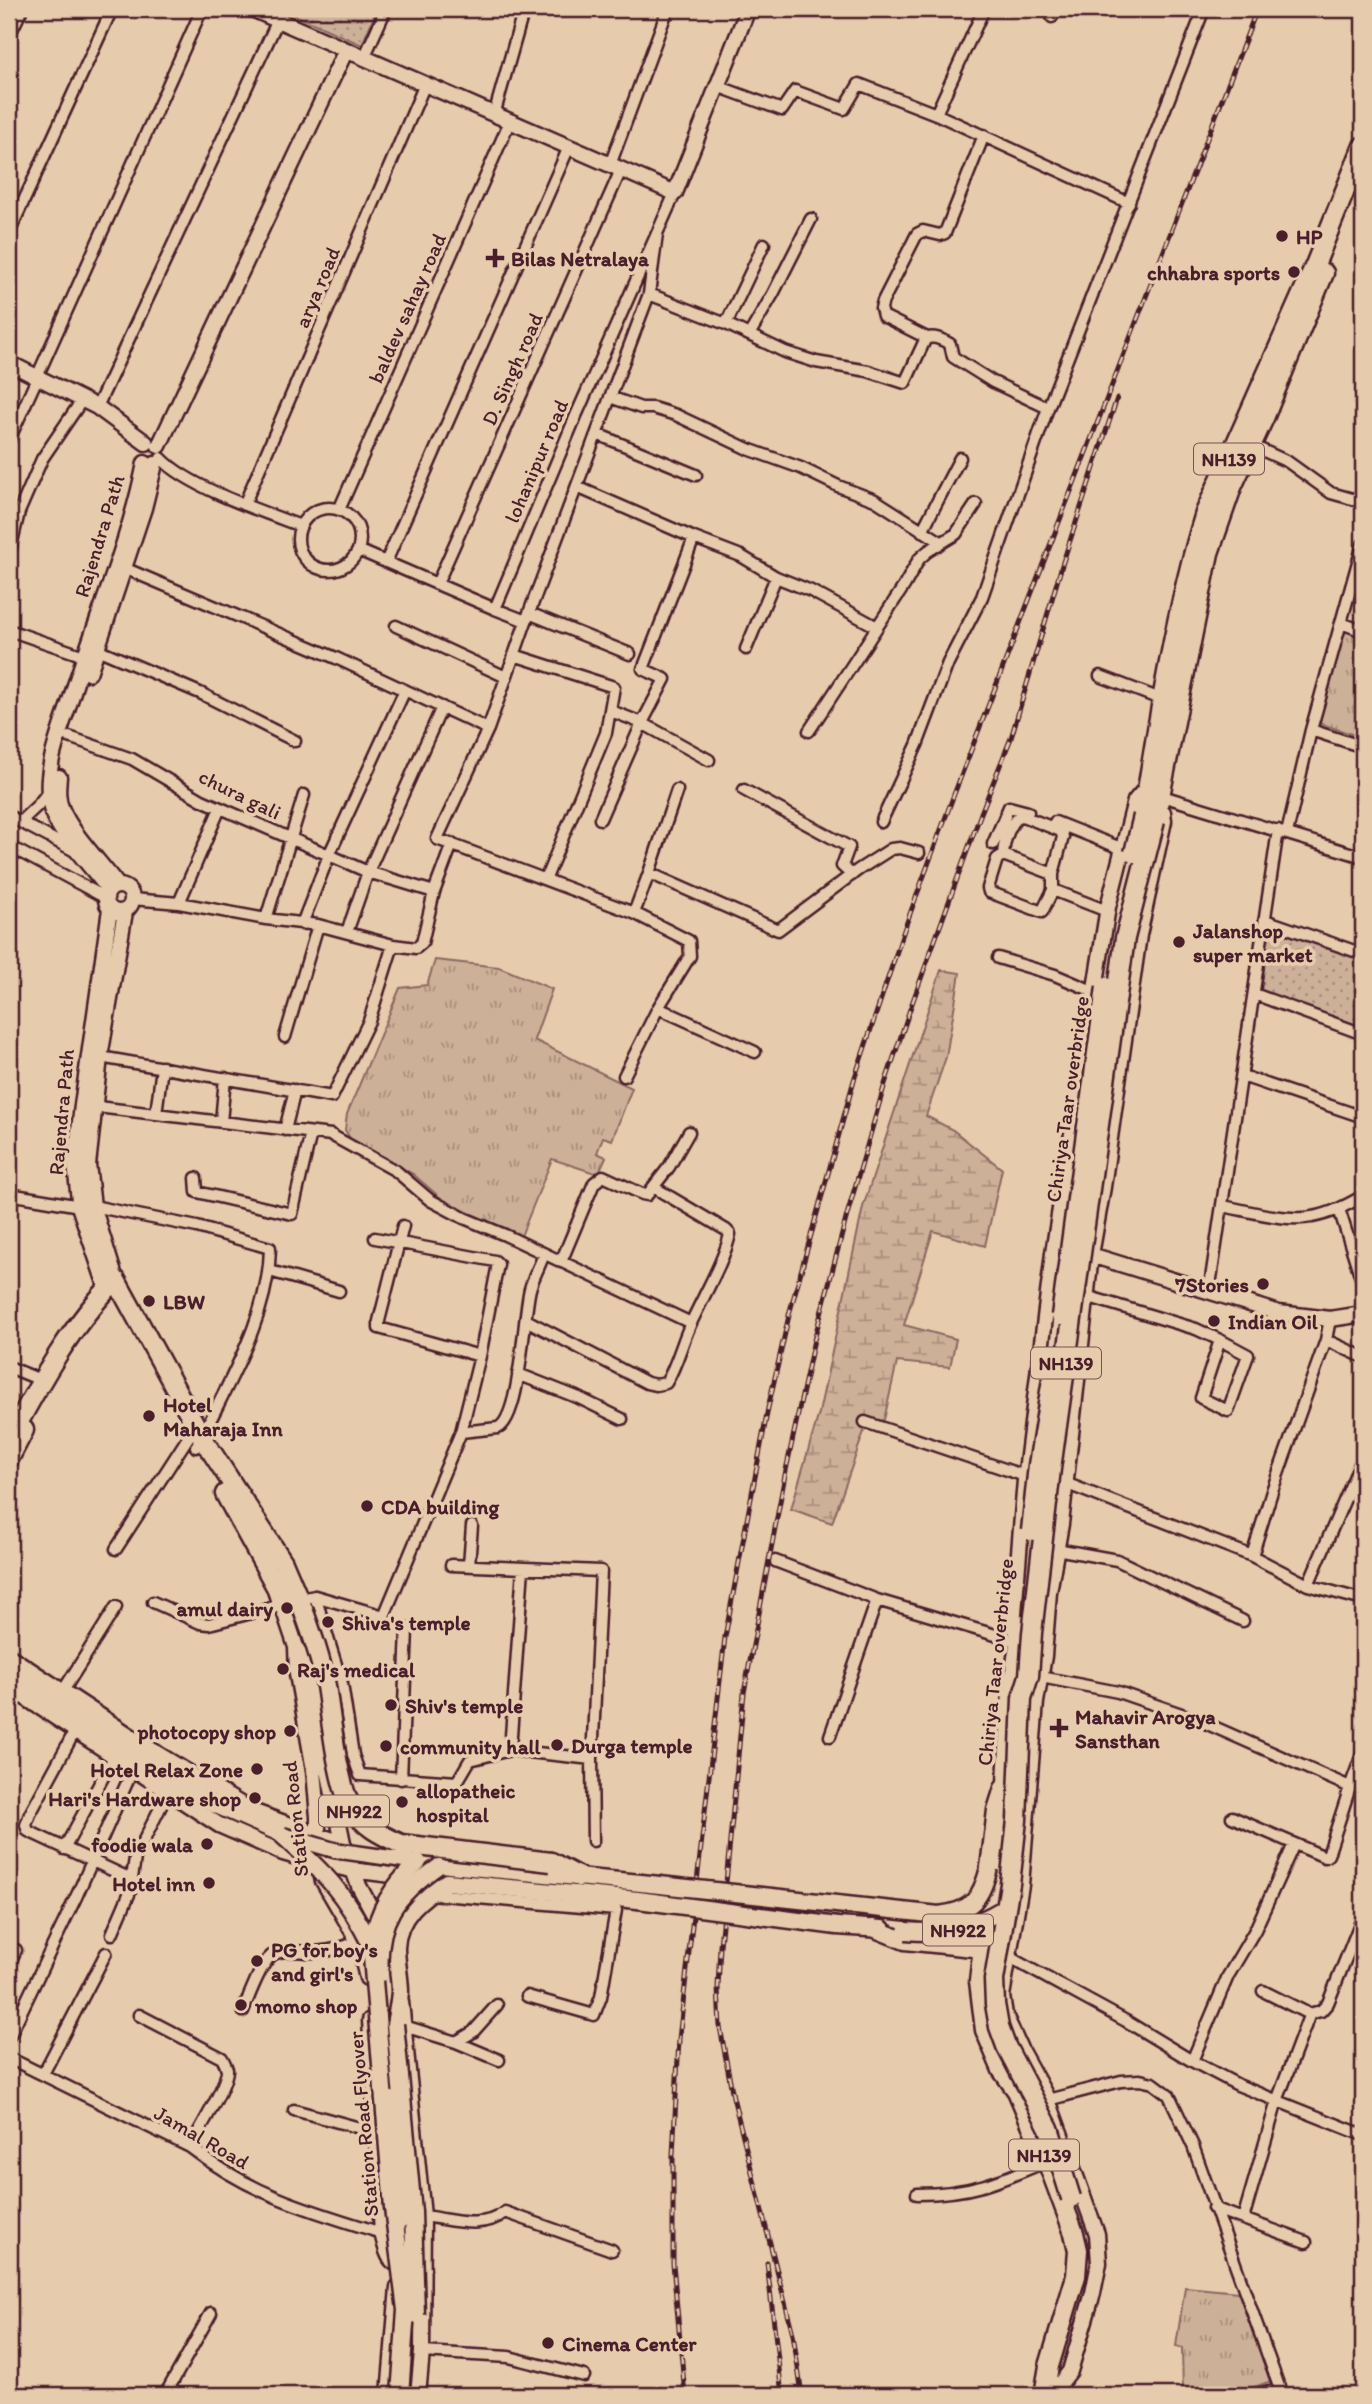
<svg xmlns="http://www.w3.org/2000/svg" width="1372" height="2404" viewBox="0 0 1372 2404" font-family="Itim,sans-serif">
<style>
.grass{fill:url(#grass-tufts);stroke:#8c6862;stroke-width:2}
.wetland{fill:url(#wetland-marsh);stroke:#8c6862;stroke-width:2}
.park{fill:url(#park-dots);stroke:#8c6862;stroke-width:2}
.lines{fill:none;stroke-linecap:round;stroke-linejoin:round}
.street-casing{stroke:#4a1f2b;stroke-width:15}
.secondary-casing{stroke:#4a1f2b;stroke-width:19}
.primary-casing{stroke:#4a1f2b;stroke-width:21}
.highway-casing{stroke:#4a1f2b;stroke-width:23}
.street{stroke:#e6ccad;stroke-width:10}
.secondary{stroke:#e6ccad;stroke-width:14}
.primary{stroke:#e6ccad;stroke-width:16}
.highway{stroke:#e6ccad;stroke-width:18}
.rail-casing{stroke:#4a1f2b;stroke-width:5}
.rail{stroke:#e6ccad;stroke-width:2.5;stroke-dasharray:8;stroke-linecap:butt}
.secondary-bridge-casing{stroke:#4a1f2b;stroke-width:19;stroke-linecap:butt}
.primary-bridge-casing{stroke:#4a1f2b;stroke-width:21;stroke-linecap:butt}
.highway-bridge-casing{stroke:#4a1f2b;stroke-width:23;stroke-linecap:butt}
.secondary-bridge{stroke:#e6ccad;stroke-width:14}
.primary-bridge{stroke:#e6ccad;stroke-width:16}
.highway-bridge{stroke:#e6ccad;stroke-width:18}
.poi-dot{fill:#4a1f2b;stroke:#e6ccad;stroke-width:2.5}
.labels{text-anchor:middle;dominant-baseline:central;stroke-width:7;stroke-linejoin:round;paint-order:stroke}
.shield{fill:#e6ccad;stroke:#795352;stroke-width:2}
.shield-label{font-size:19px;font-weight:bold;fill:#4a1f2b}
.poi-label{font-size:21px;font-weight:bold;fill:#4a1f2b;stroke:#e6ccad;text-anchor:start}
.street-label{font-size:21px;fill:#4a1f2b;stroke:#e6ccad}
</style>
<defs>
<pattern id="grass-tufts" width="24" height="20" patternUnits="userSpaceOnUse" patternTransform="scale(1.75)"><rect width="24" height="20" fill="#cdb098"/><path d="M3 7l-1-3M5 7V3M7 7l1-3M15 17l-1-3M17 17v-4M19 17l1-3" fill="none" stroke="#a88f7c"/></pattern>
<pattern id="wetland-marsh" width="20" height="14" patternUnits="userSpaceOnUse" patternTransform="scale(1.75)"><rect width="20" height="14" fill="#cdb098"/><path d="M1 5h8M5 5V1M11 12h8M15 12V8" fill="none" stroke="#a88f7c"/></pattern>
<pattern id="park-dots" width="8" height="8" patternUnits="userSpaceOnUse" patternTransform="scale(1.75)"><rect width="8" height="8" fill="#cdb098"/><path d="M2 2h.1M6 6h.1" fill="none" stroke="#a88f7c" stroke-width="1.8" stroke-linecap="round"/></pattern>
</defs>
<rect width="100%" height="100%" fill="#e6ccad"/>
<filter id="ink" filterUnits="userSpaceOnUse"><feTurbulence type="fractalNoise" baseFrequency=".0143" numOctaves="2"/><feDisplacementMap in="SourceGraphic" scale="14" xChannelSelector="R" yChannelSelector="G"/><feConvolveMatrix kernelMatrix="1 2 1 2 8 2 1 2 1" color-interpolation-filters="sRGB"/></filter>
<g filter="url(#ink)">
<path class="grass" d="M1344,628L1363,635V738L1319,723Z
M435,960L499,967L552,989L534,1040L632,1088L612,1140L603,1137L597,1153L606,1157L598,1174L552,1159L521,1236L450,1206L413,1174L351,1140L345,1130L347,1114L400,988L427,985Z
M1185,2287L1238,2292L1271,2381L1232,2395H1183L1182,2348L1176,2346Z"/>
<path class="wetland" d="M941,970L960,973L946,1057L926,1116L953,1130L1002,1169L985,1246L933,1231L904,1325L956,1339L950,1367L897,1362L884,1420L867,1423L832,1523L791,1509L819,1413L863,1207Z"/>
<path class="park" d="M281,9H377L362,45Z
M1269,928L1363,961V1027L1261,991Z"/>
<g class="lines">
<defs>
<path id="street" d="M984,9L936,114L1129,203
M1193,9L1202,14
M1052,17L1056,9
M9,36L22,9
M364,58L386,9
M717,86L782,110L795,91L844,109L859,84L936,114
M494,115L524,9
M610,165L666,14
M9,233L112,9
M649,294L726,324L785,352L816,362L868,371L905,383L925,340C932,334 943,340 950,344L953,357L993,382L1048,408
M726,324L764,244
M749,335L773,294L811,219
M927,338L883,316L881,308L883,301L917,234L923,231L940,235L945,233L984,135
M37,377L202,9
M610,397L641,408H653L676,415L748,449L801,468L838,486L875,500L941,542
M97,407L278,20
M597,434L696,475
M9,440L34,385
M1251,445L1288,462L1331,493L1363,502
M161,458C188,487 263,512 301,526
M577,487L694,538L643,669L665,679L642,723L600,819
M244,505L425,84
M298 539a31 31 0 1 1 62 0a31 31 0 1 1-62 0Z
M339,510L510,121
M922,531L960,458
M694,538L741,556L776,577L811,591L877,627
M1363,544L1311,730L1363,747
M358,550L495,609L575,418L675,193
M9,555L19,512L42,459L78,406
M386,562L569,147
M124,568L336,658L488,729
M437,584L621,170
M495,609L526,621
M529,613L630,654
M1341,623L1363,631
M396,626L506,677
M9,630L84,656
M97,649L200,693L295,741
M746,649L776,577
M514,655L614,687L606,733L546,878
M1100,676L1163,700
M405,690L329,855L368,872L434,892
M611,711L642,723L709,760
M809,731L904,586L919,559L928,551L956,534L976,504
M69,737L132,759L202,800L329,855L302,924
M744,790L849,847L842,866L852,875
M1162,796L1363,857
M1020,815L1061,831L1063,837L1053,874V890L1042,912L989,892L988,888L997,859L1003,855C1004,841 1009,825 1020,815Z
M9,816L73,850
M20,822L38,805L48,792
M881,822L917,745L948,663L982,597L1048,408L1204,9
M1055,822L1123,849
M1287,833L1311,730
M993,844L1009,807L1028,812
M9,846L106,898
M1003,855L1053,874
M649,873L677,790
M1053,890L1107,911
M132,899L179,903L266,919L318,925L393,945L416,948L422,943L434,892L452,844
M179,903L220,808
M634,913L649,873L778,930L858,870L891,849L900,848L919,853
M266,919L304,795
M1265,920L1363,954
M347,932L368,872L442,707
M998,958L1055,975L1095,992
M1254,994L1363,1034
M658,1008L755,1052
M285,1037L318,925
M100,1057L332,1097L369,1021L393,945
M624,1076L658,1008L690,956L689,941L634,913L437,839L488,729L529,613L649,294L657,234
M1242,1076L1363,1117
M89,1106L331,1135L396,1171L430,1200L464,1218L505,1235L691,1323
M156,1114L162,1067
M221,1122L225,1078
M285,1130L295,1090
M196,1178L197,1192L292,1214L311,1133
M9,1194L80,1206
M93,1206L197,1227L270,1248C269,1315 231,1377 202,1437L196,1447
M1223,1206C1249,1211 1286,1222 1312,1217C1331,1214 1347,1205 1363,1196
M1339,1209L1363,1284
M403,1226L379,1321V1328L480,1356
M375,1238L495,1261L498,1264L480,1356L461,1432
M561,1262L594,1183L603,1176L642,1194L647,1195L669,1167L689,1132
M270,1271L339,1291
M1209,1292L1278,830
M1086,1296L1196,1329L1220,1340L1201,1398L1228,1411L1248,1355L1220,1340
M526,1320L647,1383L656,1385L666,1383C678,1363 682,1341 692,1321C703,1297 725,1259 730,1234L726,1230L655,1188
M1326,1340L1363,1357
M9,1367L43,1381
M518,1374L579,1398L622,1419
M865,1422L1025,1476
M1065,1483L1252,1556L1308,1585L1363,1600
M116,1549L189,1436
M1056,1549L1117,1560L1243,1621
M1252,1556L1273,1488L1326,1340L1330,1319
M775,1561L877,1600L1019,1642
M451,1565L601,1571L592,1759L593,1841
M469,1565L472,1526
M523,1568L510,1750L592,1759
M1308,1585L1363,1457
M315,1596L342,1684L353,1755L360,1775L457,1782L470,1760L510,1750
M300,1599L315,1596L384,1616L461,1432L498,1428C521,1417 523,1316 530,1289C533,1277 540,1266 544,1254
M153,1602L200,1623L209,1624L282,1605
M1041,1677L1118,1692L1196,1719L1350,1787L1363,1752
M63,1691L116,1607
M75,1731L30,1814L26,1825L28,1831L131,1879
M830,1736L877,1600
M401,1779L407,1629
M1232,1817L1325,1857L1328,1855L1350,1787
M64,1849L114,1757
M430,1894L616,1910L601,1997L594,2015L527,1996
M112,1934L130,1892L135,1858L168,1792
M1005,1955L1126,2021L1192,2061L1238,2085L1363,2135
M9,1964L16,1950
M243,2011C249,1997 260,1965 271,1956C283,1947 301,1953 315,1952C331,1951 344,1948 358,1941
M1308,2014L1321,2011L1328,2003L1363,1916
M139,2015L222,2058C224,2062 226,2065 227,2069C228,2084 198,2132 190,2147
M404,2026L456,2042L473,2032L497,2005
M9,2037L77,1895L133,1769
M456,2042L499,2060
M9,2058L190,2147C250,2194 310,2211 382,2233
M1192,2061L1228,1976L1255,1930L1294,1844
M43,2074L106,1953
M1048,2100L1121,2081L1140,2080L1153,2083L1169,2095L1193,2146L1282,2395
M294,2110L378,2133
M917,2194C971,2194 998,2182 1047,2161
M1213,2208L1306,2242
M423,2216C450,2219 482,2231 505,2212L612,2250
M1243,2219L1277,2101L1309,2016L1307,2013L1263,1991
M422,2352L509,2357L584,2376
M165,2395L211,2313
M1255,2395L1269,2391L1273,2395"/>
<path id="secondary" d="M252,9L675,193L748,9
M9,363L97,407L146,443
M159,446L346,50
M89,673L144,508L155,464
M59,777C58,788 57,799 62,810C72,834 102,864 118,886
M106 899a13 13 0 1 1 26 0a13 13 0 1 1-26 0Z
M109,890C94,869 56,831 51,808C42,772 60,732 71,698C95,621 129,543 145,463
M1091,1255L1279,1313L1330,1319L1363,1314
M116,1280L93,1206L88,1165L100,1057L125,912
M107,1289L80,1209L75,1165L82,1105L110,909
M282,1605L296,1647L308,1671L343,1843L359,1886L382,1929
M1020,1637L1013,1625L1025,1480L1053,1253L1108,907L1135,801L1146,788
M296,1647L297,1674L314,1770L318,1817V1863L323,1881L358,1941L367,1978
M9,1656L158,1754L252,1811L317,1835L343,1843
M9,1671L214,1805L282,1835
M9,1687L219,1825L283,1853L318,1863L352,1870L447,1882
M401,2002L423,2216L422,2352L418,2395
M370,2020L382,2233C390,2264 390,2266 423,2269
M1056,2389L1070,2371L1093,2293L1099,2263L1097,2234L1048,2100L1021,2051L1005,2015L1002,1996L1021,1885L1036,1702L1044,1656L1049,1592L1061,1524L1091,1255L1103,1187L1139,935L1164,821L1163,812
M389,2395L398,2287"/>
<path id="primary" d="M418,1862L641,1883
M989,1868L996,1810L1003,1788
M837,1926L882,1929
M873,1928L905,1941L983,1949
M395,2024C397,2014 399,2002 400,1992C400,1977 396,1962 396,1948C397,1916 422,1896 447,1882L638,1900"/>
<path id="highway" d="M1143,816C1159,715 1175,611 1205,513L1315,265L1363,146
M1155,821L1209,553L1232,487L1264,418L1324,273
M9,1440C39,1384 71,1325 116,1280L202,1437L283,1562L303,1609
M9,1459L24,1430
M225,1494L276,1587L282,1605L300,1599
M1022,1625L1012,1690L1005,1820L995,1889L985,1930L979,1981L985,2030L1002,2070L1017,2091L1047,2161L1074,2233L1078,2250L1076,2276L1049,2366L1044,2395
M551,1862L579,1877"/>
</defs>
<use href="#street" class="street-casing"/>
<use href="#secondary" class="secondary-casing"/>
<use href="#primary" class="primary-casing"/>
<use href="#highway" class="highway-casing"/>
<use href="#street" class="street"/>
<use href="#secondary" class="secondary"/>
<use href="#primary" class="primary"/>
<use href="#highway" class="highway"/>
<defs>
<path id="rail" d="M767,2263L782,2395
M685,2395L673,2264V2155L679,2039L725,1637L768,1408L790,1311L854,1080L904,930L953,797L1257,9
M802,2395L793,2334L733,2097L720,2027L718,1988L720,1946L744,1693L785,1475L813,1344L847,1215L884,1087L910,1009L981,813L1011,738L1062,565L1117,398"/>
</defs>
<use href="#rail" class="rail-casing"/>
<use href="#rail" class="rail"/>
<defs>
<path id="secondary-bridge" d="M283,1835L334,1850L418,1862
M381,1974C377,1921 397,1895 439,1866
M392,2099L402,2220"/>
<path id="primary-bridge" d="M282,1835C325,1873 345,1893 371,1945
M641,1883L939,1915C972,1911 981,1899 989,1868
M638,1900L837,1926
M906,1931C948,1935 969,1929 1005,1908
M395,2024L413,2212L416,2315
M400,2395L406,2310L393,2208L371,1945C379,1909 391,1888 418,1862"/>
<path id="highway-bridge" d="M1134,853L1143,816
M1061,1316L1106,987
M1031,1531L1038,1465L1052,1379
M303,1609C312,1634 321,1659 326,1686C331,1716 337,1782 351,1806C362,1826 381,1835 401,1844L551,1862
M1071,2198L1049,2128L1006,2046L999,2027L995,2004L994,1980L1010,1884L1017,1820L1022,1698L1029,1676L1032,1633L1051,1469L1125,938L1155,821"/>
</defs>
<use href="#secondary-bridge" class="secondary-bridge-casing"/>
<use href="#primary-bridge" class="primary-bridge-casing"/>
<use href="#highway-bridge" class="highway-bridge-casing"/>
<use href="#secondary-bridge" class="secondary-bridge"/>
<use href="#primary-bridge" class="primary-bridge"/>
<use href="#highway-bridge" class="highway-bridge"/>
</g>
</g>
<g class="poi-dot">
<circle cx="1282" cy="236" r="7"/>
<path d="M491.5 247.5h7v7h7v7h-7v7h-7v-7h-7v-7h7z"/>
<circle cx="1294" cy="272" r="7"/>
<circle cx="1179" cy="942" r="7"/>
<circle cx="1263" cy="1284" r="7"/>
<circle cx="149" cy="1301" r="7"/>
<circle cx="1214" cy="1321" r="7"/>
<circle cx="149" cy="1416" r="7"/>
<circle cx="367" cy="1506" r="7"/>
<circle cx="287" cy="1608" r="7"/>
<circle cx="328" cy="1622" r="7"/>
<circle cx="283" cy="1669" r="7"/>
<circle cx="391" cy="1705" r="7"/>
<path d="M1055.5 1717.5h7v7h7v7h-7v7h-7v-7h-7v-7h7z"/>
<circle cx="290" cy="1731" r="7"/>
<circle cx="557" cy="1745" r="7"/>
<circle cx="386" cy="1746" r="7"/>
<circle cx="257" cy="1769" r="7"/>
<circle cx="255" cy="1798" r="7"/>
<circle cx="402" cy="1802" r="7"/>
<circle cx="207" cy="1844" r="7"/>
<circle cx="209" cy="1883" r="7"/>
<circle cx="257" cy="1961" r="7"/>
<circle cx="241" cy="2005" r="7"/>
<circle cx="548" cy="2343" r="7"/>
</g>
<g class="labels">
<g class="shield">
<rect x="1194" y="443.5" width="70" height="31" rx="5"/>
<rect x="1031" y="1347.5" width="70" height="31" rx="5"/>
<rect x="319" y="1795.5" width="70" height="31" rx="5"/>
<rect x="923" y="1914.5" width="70" height="31" rx="5"/>
<rect x="1009" y="2139.5" width="70" height="31" rx="5"/>
</g>
<g class="shield-label">
<text x="1229" y="459">NH139</text>
<text x="1066" y="1363">NH139</text>
<text x="354" y="1811">NH922</text>
<text x="958" y="1930">NH922</text>
<text x="1044" y="2155">NH139</text>
</g>
<g class="poi-label">
<text x="1296" y="236">HP</text>
<text x="511" y="258">Bilas Netralaya</text>
<text x="1280" y="272" text-anchor="end">chhabra sports</text>
<text x="1193" y="930">Jalanshop<tspan x="1193" dy="24">super market</tspan></text>
<text x="1249" y="1284" text-anchor="end">7Stories</text>
<text x="163" y="1301">LBW</text>
<text x="1228" y="1321">Indian Oil</text>
<text x="163" y="1404">Hotel<tspan x="163" dy="24">Maharaja Inn</tspan></text>
<text x="381" y="1506">CDA building</text>
<text x="273" y="1608" text-anchor="end">amul dairy</text>
<text x="342" y="1622">Shiva's temple</text>
<text x="297" y="1669">Raj's medical</text>
<text x="405" y="1705">Shiv's temple</text>
<text x="1075" y="1716">Mahavir Arogya<tspan x="1075" dy="24">Sansthan</tspan></text>
<text x="276" y="1731" text-anchor="end">photocopy shop</text>
<text x="571" y="1745">Durga temple</text>
<text x="400" y="1746">community hall</text>
<text x="243" y="1769" text-anchor="end">Hotel Relax Zone</text>
<text x="416" y="1790">allopatheic<tspan x="416" dy="24">hospital</tspan></text>
<text x="241" y="1798" text-anchor="end">Hari's Hardware shop</text>
<text x="193" y="1844" text-anchor="end">foodie wala</text>
<text x="195" y="1883" text-anchor="end">Hotel inn</text>
<text x="271" y="1949">PG for boy's<tspan x="271" dy="24">and girl's</tspan></text>
<text x="255" y="2005">momo shop</text>
<text x="562" y="2343">Cinema Center</text>
</g>
<g class="street-label">
<text transform="translate(317 287) rotate(-67)">arya road</text>
<text transform="translate(407 308) rotate(-66)">baldev sahay road</text>
<text transform="translate(512 369) rotate(-66)">D. Singh road</text>
<text transform="translate(536 461) rotate(-67)">lohanipur road</text>
<text transform="translate(99 536) rotate(-73)">Rajendra Path</text>
<text transform="translate(240 794) rotate(26)">chura gali</text>
<text transform="translate(1067 1099) rotate(-82)">Chiriya Taar overbridge</text>
<text transform="translate(61 1112) rotate(-85)">Rajendra Path</text>
<text transform="translate(995 1662) rotate(-84)">Chiriya Taar overbridge</text>
<text transform="translate(295 1819) rotate(-96)">Station Road</text>
<text transform="translate(363 2124) rotate(-95)">Station Road Flyover</text>
<text transform="translate(202 2137) rotate(30)">Jamal Road</text>
</g>
</g>
<rect width="1372" height="2404" fill="none" stroke="#e6ccad" stroke-width="35"/>
<rect x="18" y="18" width="1337" height="2369" fill="none" stroke="#4a1f2b" stroke-width="2.5" filter="url(#ink)"/>
</svg>
